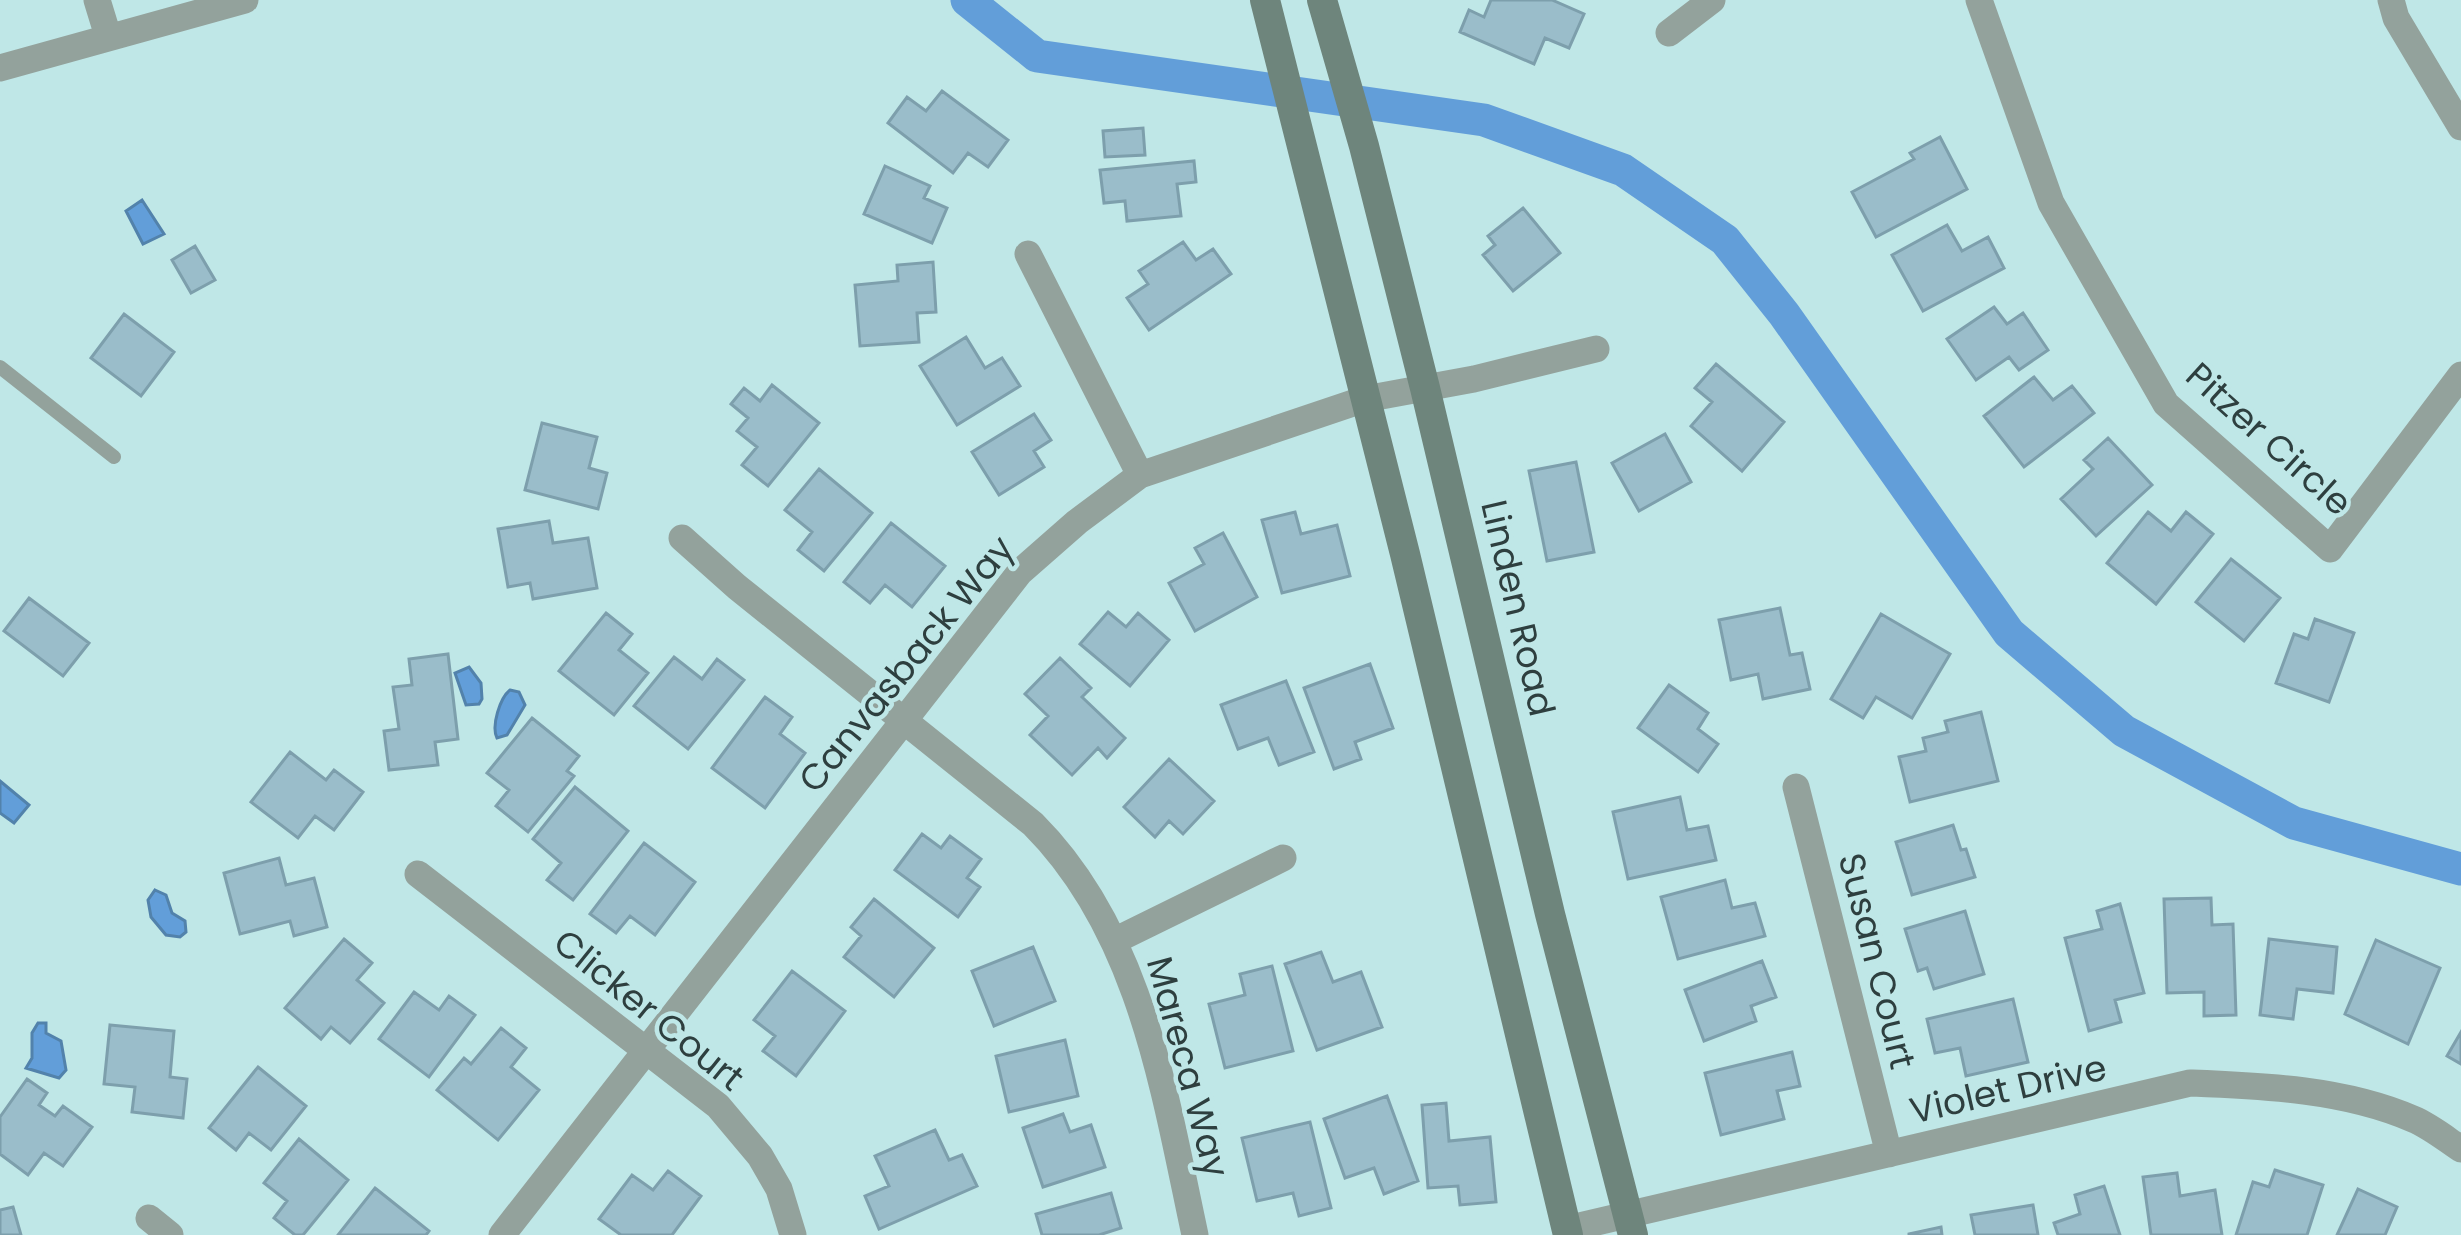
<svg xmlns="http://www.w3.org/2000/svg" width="2461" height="1235" viewBox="0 0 2461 1235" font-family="Poppins,sans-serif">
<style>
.water{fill:#629ed9;stroke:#5282ab;stroke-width:3}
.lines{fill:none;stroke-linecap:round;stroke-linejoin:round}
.canal{stroke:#629ed9;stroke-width:33}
.building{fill:#9abdca;stroke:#7d9fac;stroke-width:3}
.lane{stroke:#93a29c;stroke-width:14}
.street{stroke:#93a29c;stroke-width:27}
.secondary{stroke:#6e857c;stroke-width:30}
.labels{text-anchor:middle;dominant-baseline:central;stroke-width:9;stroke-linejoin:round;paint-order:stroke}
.street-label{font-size:36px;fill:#2e3f3f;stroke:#bfe7e7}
</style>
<rect width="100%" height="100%" fill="#bfe7e7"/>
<path class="water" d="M142,200L164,234L143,244L126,211Z
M469,667L481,683L482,699L479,704L466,705L455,673Z
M510,690L519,692L525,705L507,735L497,738C491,726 500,698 510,690Z
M0,781L29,805L14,823L0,813Z
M155,890L166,895L172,913L185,921L186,932L180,937L166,935L151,917L148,900Z
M38,1023H46V1033L61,1041L66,1070L59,1078L26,1068L32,1058V1033Z"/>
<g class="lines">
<path class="canal" d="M967,0L1037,56L1484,120L1623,170L1725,240L1784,314L2009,633L2124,731L2294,823L2461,869"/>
</g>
<path class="building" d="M1491,0H1552L1584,14L1569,48L1545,38L1534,64L1460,32L1469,10L1484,17Z
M942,91L1008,140L988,167L968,153L953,173L888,123L907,97L926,111Z
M1143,128L1145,155L1105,157L1103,131Z
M1940,137L1967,189L1876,237L1852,192L1914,159L1910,153Z
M1194,161L1196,182L1177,184L1181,216L1127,221L1125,201L1104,203L1100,170Z
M885,166L930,186L924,198L947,208L932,243L864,214Z
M1523,208L1560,253L1513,291L1483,255L1495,245L1488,236Z
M1947,225L1962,251L1988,237L2004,268L1923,311L1892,255Z
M1183,242L1196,260L1213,249L1231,274L1149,330L1127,298L1148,284L1139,271Z
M195,246L215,280L191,293L172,260Z
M933,262L936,312L917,313L919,342L860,346L855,285L898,281L897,265Z
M1994,307L2007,324L2023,313L2048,350L2019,370L2009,357L1976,380L1947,339Z
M124,314L174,352L141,396L91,358Z
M966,337L985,368L1002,358L1020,386L957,425L920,366Z
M1716,364L1784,422L1742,471L1691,426L1712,402L1695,388Z
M2034,377L2053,400L2072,386L2094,413L2024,467L1984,416Z
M772,385L819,423L768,486L742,465L757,447L737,431L748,418L731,404L744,388L760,401Z
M1034,414L1051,440L1034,451L1044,467L999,495L972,452Z
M542,423L597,437L589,468L607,473L598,509L525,490Z
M1665,434L1691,482L1639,511L1612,463Z
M2108,438L2152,485L2096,536L2061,499L2093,469L2084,460Z
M1576,462L1594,552L1547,561L1529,471Z
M819,469L872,513L824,571L798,550L812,532L785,510Z
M1295,512L1301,534L1337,525L1350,576L1282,593L1262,520Z
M2148,512L2171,531L2186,512L2213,534L2156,604L2107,563Z
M549,521L553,543L588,538L597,588L533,599L530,583L508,587L498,529Z
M891,523L945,566L912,607L885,585L870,603L844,582Z
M1223,533L1257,597L1195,631L1169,583L1204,564L1195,548Z
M2231,559L2280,598L2244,641L2196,602Z
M29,598L89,643L63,676L4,631Z
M1780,608L1790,655L1802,653L1810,689L1763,699L1758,674L1731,680L1719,620Z
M1108,612L1126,627L1138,613L1169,640L1130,686L1080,644Z
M606,613L632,634L619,650L648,673L614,715L559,671Z
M1881,614L1950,654L1912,718L1876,697L1863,718L1831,699Z
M2315,619L2354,633L2329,702L2276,683L2294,634L2308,639Z
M448,654L458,739L435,742L438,765L389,770L384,731L399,729L393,687L412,685L409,659Z
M674,657L702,679L717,659L744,680L688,749L634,706Z
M1060,658L1091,688L1082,697L1125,738L1107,758L1098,748L1072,775L1030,735L1048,716L1025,694Z
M1370,664L1393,728L1355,742L1361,759L1334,769L1304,688Z
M1286,681L1314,752L1279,765L1268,738L1238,749L1221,705Z
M1669,685L1708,713L1698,729L1718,744L1698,772L1638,728Z
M765,697L792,717L780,734L805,753L765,808L712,768Z
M1981,712L1998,781L1910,802L1899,757L1926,751L1923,738L1948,732L1945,721Z
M532,718L579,756L567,771L574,776L528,832L496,806L509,790L487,773Z
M290,752L326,780L334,770L363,792L334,830L315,816L298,838L251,802Z
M1169,759L1214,801L1183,834L1169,821L1155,837L1124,807Z
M575,787L628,831L573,900L547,880L561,863L533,839Z
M1680,797L1687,830L1708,826L1716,860L1628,879L1613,812Z
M1953,825L1961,850L1966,849L1975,877L1912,895L1896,842Z
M922,834L941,848L950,836L981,859L967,878L980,887L958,917L895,870Z
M644,843L695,882L655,935L630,916L616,933L590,914Z
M279,858L286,885L314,878L327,927L294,936L290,921L240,934L224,873Z
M1725,880L1732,908L1755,903L1765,936L1678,959L1661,897Z
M2211,898L2212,925L2233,924L2236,1015L2204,1016V992L2167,993L2164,899Z
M874,899L934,948L894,997L844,957L861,936L851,927Z
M2120,904L2144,993L2115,1000L2121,1022L2089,1031L2065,938L2102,929L2097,911Z
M1965,911L1984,974L1934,989L1927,968L1918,971L1905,929Z
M344,939L372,963L357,980L384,1003L350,1043L331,1027L321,1039L285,1008Z
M2269,939L2337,947L2333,993L2297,989L2293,1019L2260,1015Z
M2376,940L2440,968L2408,1044L2345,1014Z
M1033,947L1055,1001L994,1026L972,971Z
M1321,952L1333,982L1361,972L1382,1027L1317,1050L1285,964Z
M1762,961L1776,997L1751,1006L1756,1021L1704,1041L1685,990Z
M1272,966L1293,1051L1225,1068L1209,1004L1245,995L1240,974Z
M792,971L845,1011L796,1076L763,1051L775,1036L754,1020Z
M414,992L439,1010L449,996L475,1015L429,1077L379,1039Z
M2013,999L2028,1062L1966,1076L1960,1048L1935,1053L1927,1019Z
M110,1025L174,1031L170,1077L187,1079L183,1118L132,1112L135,1087L104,1084Z
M501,1028L526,1048L511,1067L539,1090L498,1140L437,1090L464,1058L471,1064Z
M2461,1032V1064L2447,1056Z
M1065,1040L1078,1096L1009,1112L996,1056Z
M1792,1052L1800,1086L1777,1091L1784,1119L1721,1135L1705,1073Z
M258,1067L306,1106L271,1150L249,1133L236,1150L209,1128Z
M27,1079L47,1093L39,1105L55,1116L63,1106L92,1127L63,1166L44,1153L28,1175L0,1154V1117Z
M1387,1096L1418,1181L1384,1194L1374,1168L1345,1178L1324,1119Z
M1446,1103L1449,1141L1490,1137L1496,1202L1460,1205L1458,1186L1428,1188L1422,1105Z
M1063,1114L1070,1132L1091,1125L1105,1167L1043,1187L1023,1128Z
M1310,1122L1331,1208L1299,1216L1293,1193L1257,1201L1242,1138Z
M935,1130L949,1160L962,1155L977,1186L879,1229L865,1196L889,1186L875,1156Z
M299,1139L348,1180L303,1235H295L274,1218L287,1201L264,1183Z
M2275,1170L2323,1185L2307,1235H2236L2253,1182L2269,1187Z
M668,1171L701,1196L672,1235H621L599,1219L632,1175L653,1190Z
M2177,1173L2180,1196L2215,1190L2222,1235H2151L2143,1177Z
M2104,1186L2120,1235H2058L2054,1223L2080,1214L2075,1195Z
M375,1188L429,1231L426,1235H338Z
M2358,1189L2397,1207L2385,1235H2337Z
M1111,1193L1121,1228L1099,1235H1042L1036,1214Z
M2033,1205L2038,1235H1975L1971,1215Z
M13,1207L21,1235H0V1210Z
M1941,1227L1942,1235H1909V1234Z"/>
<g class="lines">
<path class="lane" d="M0,367L114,457"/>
<path class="street" d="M97,0L108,36
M1979,0L2051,203L2166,404L2330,549L2461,375
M2391,0L2396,18L2461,127
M1669,33L1712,0
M0,68L245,0
M1028,254L1140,475
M682,538L737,587L1033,824C1141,932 1164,1091 1195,1235
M1796,787L1889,1154
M418,874L718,1106L760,1156L779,1189L793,1235
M1116,940L1283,858
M149,1218L170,1235
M1567,1229L2190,1083C2264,1086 2344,1089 2413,1119C2430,1126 2446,1139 2461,1149
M502,1235L1020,572L1077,522L1140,475L1365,399L1474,379L1596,349"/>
<path class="secondary" d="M1265,0L1405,554L1568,1235
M1322,0L1364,146L1425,388L1550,914L1633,1235"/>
</g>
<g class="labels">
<g class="street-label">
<text transform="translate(2269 439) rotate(42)">Pitzer Circle</text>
<text transform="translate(1518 608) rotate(77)">Linden Road</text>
<text transform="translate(906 664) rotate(-51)">Canvasback Way</text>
<text transform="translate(1877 961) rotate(76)">Susan Court</text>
<text transform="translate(649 1010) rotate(39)">Clicker Court</text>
<text transform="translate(1188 1067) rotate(75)">Mareca Way</text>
<text transform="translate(2008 1089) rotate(-13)">Violet Drive</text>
</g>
</g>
</svg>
